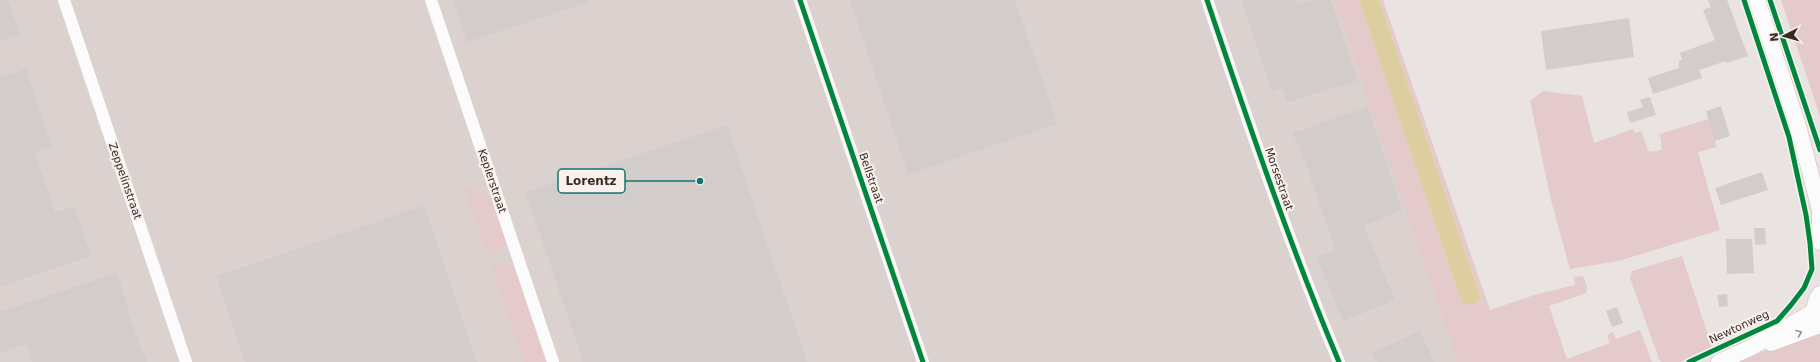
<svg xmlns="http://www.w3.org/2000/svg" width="1820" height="362" viewBox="0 0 1820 362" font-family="'DejaVu Sans',sans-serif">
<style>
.built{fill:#dbd2cf}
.green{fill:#e4cacb}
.water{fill:#dcce9e}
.building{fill:#d2ccca}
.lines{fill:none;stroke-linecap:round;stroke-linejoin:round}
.secondary-casing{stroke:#c9c1be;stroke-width:17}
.minor{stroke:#fcfbfb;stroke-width:12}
.secondary{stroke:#fcfbfb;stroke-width:16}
.cycleway-casing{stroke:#f8f1f0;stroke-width:8}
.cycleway{stroke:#00873e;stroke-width:5}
.oneway{stroke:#9c928c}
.labels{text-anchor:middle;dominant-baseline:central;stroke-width:4;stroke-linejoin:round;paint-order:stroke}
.street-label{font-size:11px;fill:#3d2a1e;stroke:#f8f1f0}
.leader{fill:none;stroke:#0f766e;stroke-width:1.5}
.callout-dot{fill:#0f766e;stroke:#f8f1f0;stroke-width:1.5}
.callout{fill:#f8f1f0;stroke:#0f766e;stroke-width:1.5}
.callout-label{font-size:12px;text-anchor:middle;font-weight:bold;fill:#3d2a1e}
</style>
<rect width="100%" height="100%" fill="#e9e3e2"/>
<path class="built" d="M0,0H1336L1462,362H0Z"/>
<path class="green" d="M1334,0H1359L1461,301L1481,298L1379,0H1383L1490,310L1534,295L1575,285L1574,277L1583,276L1587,287L1586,293L1549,306L1567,359L1610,343L1607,335L1613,332L1616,339L1640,330L1652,362H1458Z
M1781,0H1820V117L1818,110Z
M1543,91L1582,96L1594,143L1633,129L1635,133L1641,131L1649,152L1662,150L1660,134L1708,119L1717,147L1698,152L1720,230L1618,261L1570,269L1551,200L1530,101Z
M467,187L490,196L507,244L497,252L488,256L464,188Z
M1682,256L1712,347L1680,362H1661L1659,359L1630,278L1632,271Z
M494,266H514L547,362H524L491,267Z
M1811,331L1820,332V362H1739Z"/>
<path class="water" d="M1359,0H1379L1481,298L1476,303L1466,305L1461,301Z"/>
<path class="building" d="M0,0H8L20,34L0,41Z
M454,0H589V2L468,42Z
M850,0H1015L1057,124L908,174Z
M1241,0H1296V5L1312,0H1331L1358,80L1287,103L1282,88L1272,92Z
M1708,0H1727L1748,56L1727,63L1726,61L1699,70L1702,78L1653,94L1648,78L1679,68V61L1682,60L1680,53L1715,40L1703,10L1711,7Z
M1629,18L1634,57L1546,70L1541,31Z
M26,69L52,146L39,150L40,153L35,154L55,212L74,206L91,256L0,287V78Z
M1650,97L1656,115L1630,123L1627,112L1643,107L1640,100Z
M1721,106L1730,136L1714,141L1706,111Z
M1368,107L1402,210L1364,226L1395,300L1343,321L1317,257L1335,250L1299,143L1297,144L1293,133Z
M727,125L807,362H583L526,192Z
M1762,172L1768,190L1721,205L1715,188Z
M424,206L477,362H245L216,276Z
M1754,228H1765L1766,244L1755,245Z
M1726,239H1752L1754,273L1727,274Z
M117,273L129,310H127L147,362H32L26,344L0,353V312Z
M1727,294L1728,306L1719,307L1717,295Z
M1617,307L1623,323L1612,327L1606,311Z
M1420,331L1434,362H1377L1372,353Z"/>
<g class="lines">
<defs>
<path id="secondary" d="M1757,0L1798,126L1820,210
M1820,209V242
M1818,321C1813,312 1814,303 1820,294
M1771,343L1820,325
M1719,362L1750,348L1815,311"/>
</defs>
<use href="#secondary" class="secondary-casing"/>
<path class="minor" d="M64,0L186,362
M431,0L553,362
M800,0L923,362
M1207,0C1248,122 1289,243 1339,362"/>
<use href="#secondary" class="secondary"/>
<defs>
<path id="cycleway" d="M800,0L923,362
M1207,0C1248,122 1289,243 1339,362
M1770,0L1820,150
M1689,362L1777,321L1791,305L1804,288L1812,269L1810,243L1806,215L1789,137L1744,0"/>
</defs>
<use href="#cycleway" class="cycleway-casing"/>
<use href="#cycleway" class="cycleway"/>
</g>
<defs><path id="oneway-chevron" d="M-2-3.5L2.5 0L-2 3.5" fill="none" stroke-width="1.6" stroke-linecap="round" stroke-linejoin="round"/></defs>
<use class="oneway" href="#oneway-chevron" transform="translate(1799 333) rotate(-21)"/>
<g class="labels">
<g class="street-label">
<text transform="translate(871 178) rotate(71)">Bellstraat</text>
<text transform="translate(1279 179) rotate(71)">Morsestraat</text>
<text transform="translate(125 181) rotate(71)">Zeppelinstraat</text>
<text transform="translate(492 181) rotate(71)">Keplerstraat</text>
<text transform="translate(1739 327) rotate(-25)">Newtonweg</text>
</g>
</g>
<path class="leader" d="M700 181L625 181"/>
<circle class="callout-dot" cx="700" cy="181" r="4"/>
<rect class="callout" x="558" y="169" width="67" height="24" rx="4"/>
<g class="callout-label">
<text x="591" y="185">Lorentz</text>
</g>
<g transform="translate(1784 36) rotate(264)" stroke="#f8f1f0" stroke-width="3" paint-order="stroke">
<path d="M0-3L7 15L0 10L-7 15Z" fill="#3d2a1e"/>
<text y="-6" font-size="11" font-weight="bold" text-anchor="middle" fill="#3d2a1e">N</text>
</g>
</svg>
